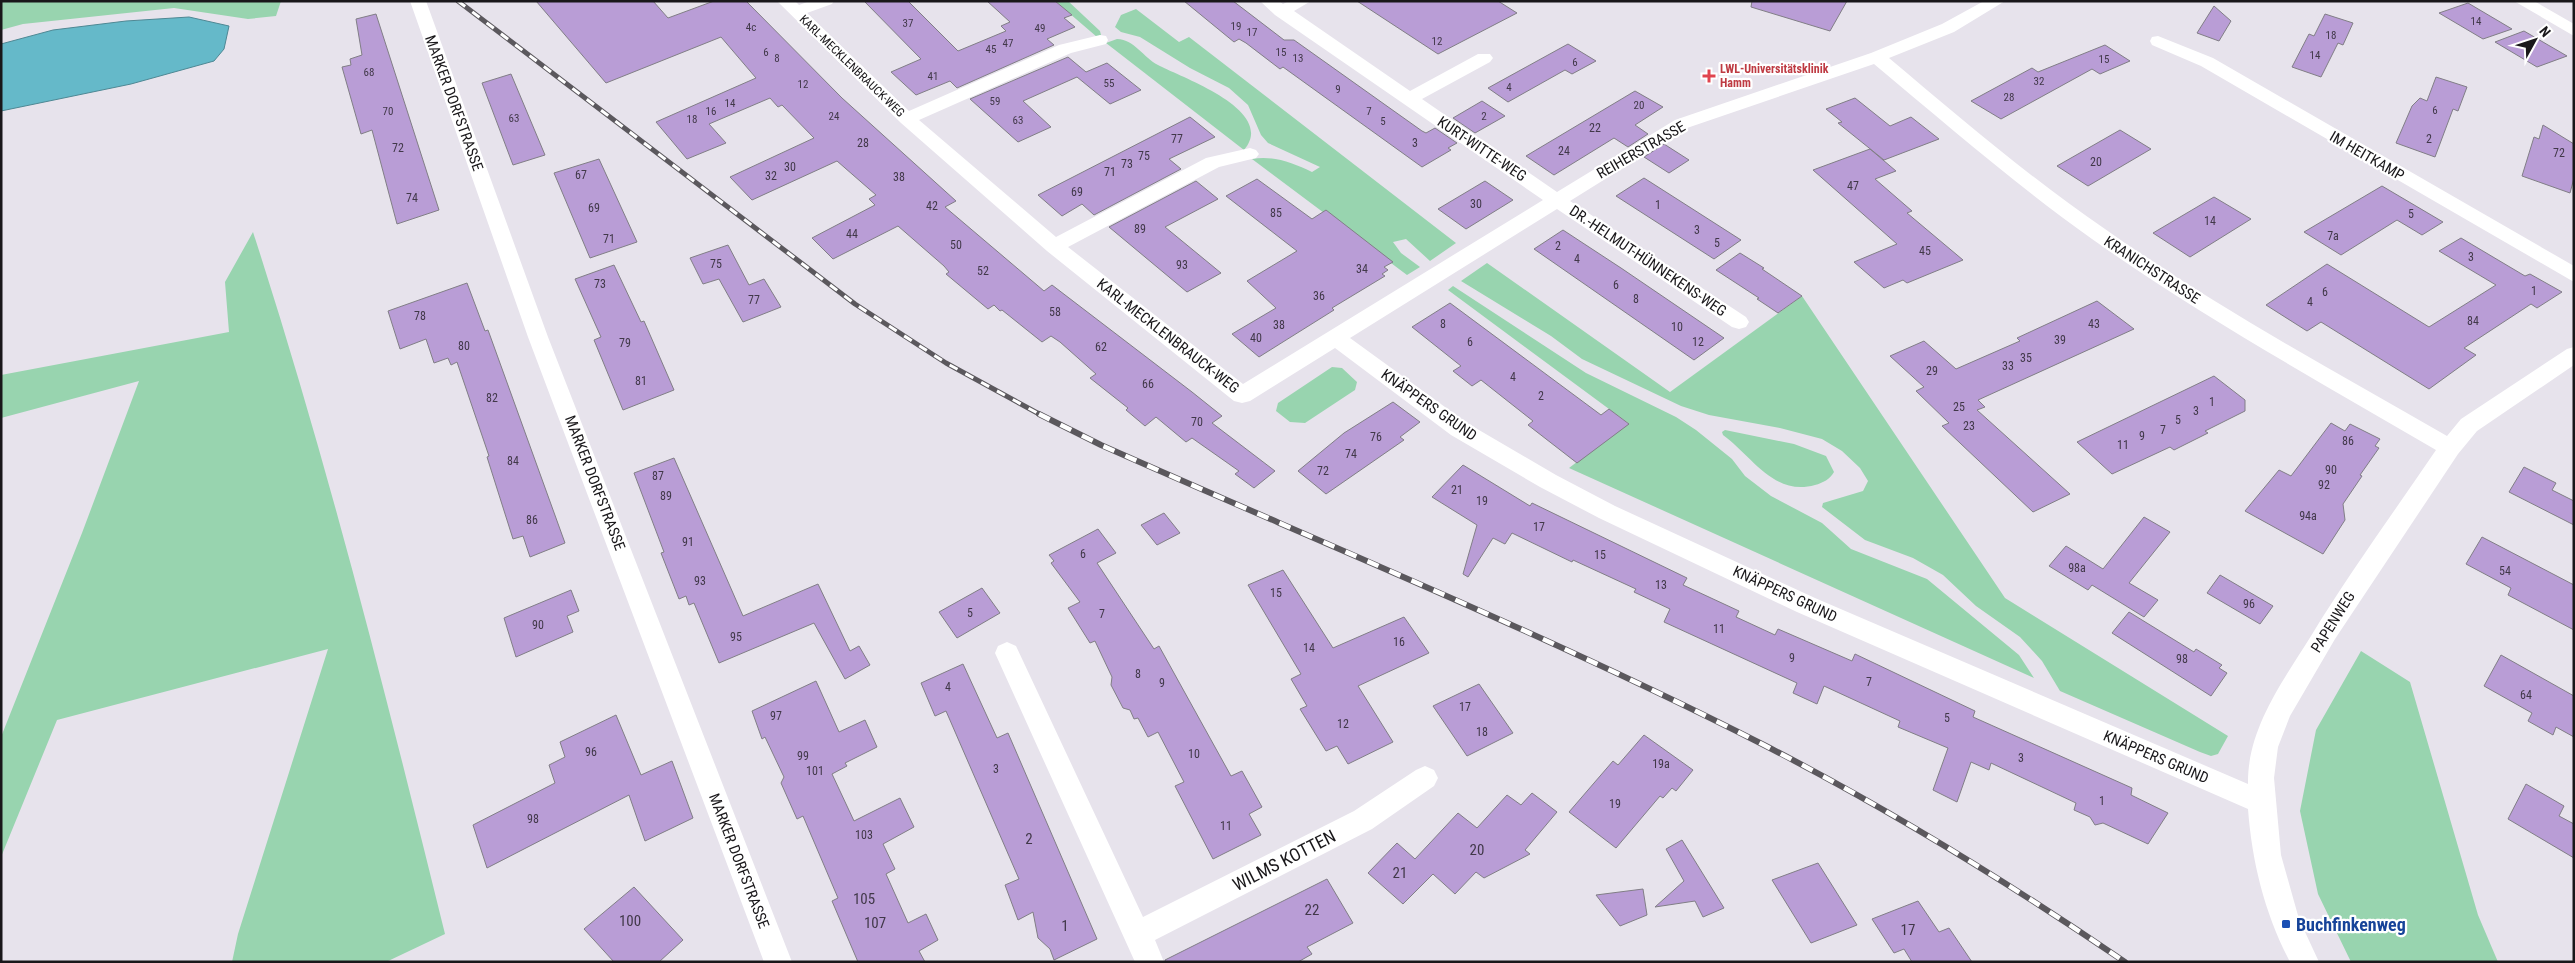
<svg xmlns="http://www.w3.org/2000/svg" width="2575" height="963" viewBox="0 0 2575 963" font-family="'Roboto Condensed',sans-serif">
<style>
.green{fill:#98d4af}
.water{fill:#65b9c9;stroke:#4e8894}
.building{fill:#b99dd6;stroke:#817e86}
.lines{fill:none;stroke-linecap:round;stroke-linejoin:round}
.street{fill:#fff;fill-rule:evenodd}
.rail-far1-casing{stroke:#5b585d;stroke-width:5}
.rail-casing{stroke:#5b585d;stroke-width:6}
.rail-far1{stroke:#fff;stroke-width:3;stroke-dasharray:9;stroke-linecap:butt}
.rail{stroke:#fff;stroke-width:4.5;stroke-dasharray:12;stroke-linecap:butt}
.health-dot{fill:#e0444e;stroke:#fff;stroke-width:2}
.transit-dot{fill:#1a4fb4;stroke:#fff;stroke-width:2}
.labels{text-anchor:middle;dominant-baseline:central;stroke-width:4.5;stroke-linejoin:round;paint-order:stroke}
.far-number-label{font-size:11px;fill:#413849}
.far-street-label{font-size:12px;fill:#19171a;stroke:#fff}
.far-health-label{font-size:12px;font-weight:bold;fill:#be3a42;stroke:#fff;text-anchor:start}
.number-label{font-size:12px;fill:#413849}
.street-label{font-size:15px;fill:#19171a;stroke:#fff}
.near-number-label{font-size:15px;fill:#413849}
.near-street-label{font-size:18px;fill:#19171a;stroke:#fff}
.near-transit-label{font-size:18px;font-weight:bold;fill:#164399;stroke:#fff;text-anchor:start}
</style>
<rect width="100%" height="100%" fill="#e7e3ec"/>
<path class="green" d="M1,1H281L276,16L248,19L174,8L23,24L1,30Z
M1055,1H1068L1100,31L1101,35L1097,37Z
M1136,9L1179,42L1189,37L1456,243L1430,261L1406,239L1393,242L1401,253L1420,267L1407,275L1252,159C1273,155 1293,163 1312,172L1320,167L1268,143L1261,135L1248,105L1229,88L1190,68L1140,37L1121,32L1115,27L1121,15Z
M1117,39C1135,40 1143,57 1158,65C1180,77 1278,110 1244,150L1106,43Z
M253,232C328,463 387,699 445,934L386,962H232L238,934L328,649L57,720L1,857V737L82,533L139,381L1,418V375L229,332L225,282Z
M1487,263L1670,392L1802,296L2005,598L2228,736L2218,754L2211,756L2200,752L2060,691L2042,661L2020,637L1976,606L1943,575L1913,558L1865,540L1822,507L1823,503L1863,491L1868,481L1860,468L1842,451L1822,439L1780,428L1709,415L1681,406L1582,359L1551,336L1461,281Z
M1453,286L1586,373L1676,417L1696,430L1732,459L1745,476L1771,496L1822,523L1851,549L1927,579L2019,655L2034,678L1569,468L1628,423L1448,290Z
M1332,367L1342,368L1357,382L1355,390L1305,423L1290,422L1276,411L1278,403Z
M1725,430L1794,444L1826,456L1834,472C1830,479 1823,483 1815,485C1774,497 1751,455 1723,435L1722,432Z
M2361,651L2410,682L2478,915L2498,962H2351L2318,894L2300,811L2316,730Z"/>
<path class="water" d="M189,17L229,26L224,49L214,61L131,84L1,111V44L53,30L126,21Z"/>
<path class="building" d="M536,1H653L668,18L714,1H746L842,98L956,201L945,207L1044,291L1052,285L1192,392L1222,416L1212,423L1275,471L1254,488L1235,474L1239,471L1192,438L1186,442L1156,417L1145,426L1126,410L1128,408L1090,378L1096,374L1060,342L1051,336L1042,342L1002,310L1000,311L994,305L988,309L946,274L949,272L944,266L898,226L833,259L812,238L875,205L869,199L876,195L837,161L752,200L730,177L814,138L782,105L778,107L770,98L709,124L726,143L687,159L656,122L756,78L721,37L606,83Z
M864,1H908L958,51L1006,31L1001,26L1010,22L987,1H1055L1072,15L1064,18L1075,27L1047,39L1054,45L957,88L950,81L916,95L891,72L921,59Z
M1184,1H1233L1284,40H1294L1422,131L1426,133L1435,128L1457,143L1448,148L1451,150L1422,167L1283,67L1280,69L1246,43L1239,39L1234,42Z
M1357,1H1498L1517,13L1438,54Z
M1752,1H1847L1830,31L1751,7Z
M2468,3L2512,29L2483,39L2439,13Z
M2214,6L2231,21L2219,41L2197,33Z
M376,14L439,210L397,224L372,130L361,134L342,67L351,65L350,59L362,55L356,19Z
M2325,14L2353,23L2343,45L2338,43L2321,77L2292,67L2309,34L2314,36Z
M2524,31L2567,56L2537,67L2495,42Z
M1568,44L1596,61L1572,74L1565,70L1508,102L1488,88Z
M2105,45L2130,61L2100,74L2092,69L2001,119L1971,101L2032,68L2038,72Z
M1068,57L1086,72L1107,63L1141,90L1110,104L1077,77L1023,101L1051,127L1018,142L970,99Z
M511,74L545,155L513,165L482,83Z
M2436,77L2467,87L2458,111L2453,109L2435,157L2396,143L2412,106L2420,98L2427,101Z
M1635,91L1663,107L1635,125L1648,134L1628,147L1614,138L1554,175L1526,156Z
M1855,98L1890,126L1911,117L1939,139L1884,160L1838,123L1842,122L1826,109Z
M1482,101L1505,116L1475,133L1453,118Z
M1190,117L1215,137L1169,159L1181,169L1094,215L1082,204L1062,216L1038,195Z
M2543,125L2574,144V178L2570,193L2522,176L2534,137L2539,139Z
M2120,130L2151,149L2088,186L2057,166Z
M1664,144L1689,160L1669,173L1644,157Z
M1870,149L1896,171L1875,179L1912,211L1907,213L1963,260L1907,283L1903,280L1884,288L1854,262L1897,244L1813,170Z
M599,159L637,242L590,258L554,173Z
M1644,178L1691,208L1741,240L1714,259L1616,196Z
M1257,179L1312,219L1326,210L1393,262L1384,267L1388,270L1382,274L1385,276L1332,308L1334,310L1259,357L1232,334L1276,308L1247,281L1297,251L1226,196Z
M1196,181L1218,199L1165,227L1221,273L1187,292L1109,227Z
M1485,181L1513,200L1466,229L1438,209Z
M2382,186L2443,222L2422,235L2397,220L2341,255L2304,232Z
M2214,197L2251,219L2190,257L2153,233Z
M1563,230L1621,268L1724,338L1694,360L1534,249Z
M2461,238L2525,276L2530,274L2562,292L2537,308L2531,304L2464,348L2476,355L2429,389L2321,322L2307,331L2266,305L2327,264L2429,327L2496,285L2439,251Z
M728,245L749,285L764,279L781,307L743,322L719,279L703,284L690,258Z
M1740,253L1764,268L1762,269L1802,296L1778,313L1757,299L1759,298L1716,270Z
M614,265L641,322L644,321L674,390L623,410L594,340L601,337L575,279Z
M467,283L485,331L488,330L565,543L530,557L523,536L513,539L487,457L489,456L457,362L451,365L448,358L434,363L426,339L400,349L388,311Z
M2097,301L2134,329L1978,400L1985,407L1977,410L2070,494L2033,512L1942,426L1949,423L1916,391L1924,387L1890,356L1924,341L1956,369L2020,341L2017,338Z
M1450,303L1601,415L1609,409L1629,424L1577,463L1528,425L1533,421L1481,380L1472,386L1453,371L1461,366L1412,327Z
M2214,376L2245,400V411L2205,431L2208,433L2174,450L2170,447L2112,474L2077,442Z
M1393,402L1420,422L1400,437L1404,440L1326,494L1298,471L1344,433Z
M2331,423L2345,431L2350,424L2380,439L2375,446L2379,448L2360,475L2362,476L2343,504L2345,520L2323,554L2245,511L2279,470L2291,476Z
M674,458L743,616L818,584L850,651L859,646L870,665L845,679L814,623L719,663L694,603L689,605L686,596L679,599L661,553L664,552L634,473Z
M1463,465L1530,506L1532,503L1687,578L1683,585L1739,611L1736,617L1775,635L1778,629L1852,661L1855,654L1975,711L1973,717L2132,788L2131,795L2168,813L2148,844L2103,823L2095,825L2090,817L2074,810L2076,803L1991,763L1989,770L1971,762L1957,802L1933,790L1948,748L1898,727L1900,721L1824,686L1817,704L1793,693L1797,683L1664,622L1670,609L1634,592L1636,589L1573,560L1572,562L1512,533L1505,544L1493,538L1468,577L1463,574L1477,525L1432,497Z
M2524,467L2556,483L2552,490L2574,501V525L2509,492Z
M1164,513L1180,533L1157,545L1141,525Z
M2144,517L2170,532L2129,583L2158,600L2144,617L2092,585L2088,590L2049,566L2066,546L2103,569Z
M1098,529L1116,553L1097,563L1154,649L1159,646L1231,776L1242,771L1262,807L1249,814L1261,835L1213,859L1175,786L1184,782L1158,732L1148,737L1138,718L1134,719L1130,710L1123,708L1111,685L1112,677L1095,641L1090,643L1068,608L1080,602L1051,563L1054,561L1049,555Z
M2482,537L2574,585V630L2508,595L2511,588L2466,564Z
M1283,570L1333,648L1404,617L1429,653L1358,686L1393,742L1348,764L1337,746L1326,751L1300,709L1307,706L1291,679L1301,674L1248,585Z
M2220,575L2273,606L2260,624L2207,593Z
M982,588L1000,613L957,638L939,612Z
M571,590L579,611L567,616L573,632L516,657L504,618Z
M2129,612L2194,652L2196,649L2222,665L2219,668L2227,673L2211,696L2112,633Z
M2501,655L2574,696V737L2556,727L2553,735L2528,721L2532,713L2484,686Z
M963,664L997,738L1008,733L1097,939L1054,960L1050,949L1038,938L1033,912L1018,920L1005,885L1019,879L946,711L935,716L921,683Z
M816,681L839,732L865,720L877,747L845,763L847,766L832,774L854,821L900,798L914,827L883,844L895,869L886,874L908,923L926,914L938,940L919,951L925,962H858L832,901L838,898L803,816L797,819L781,783L784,777L765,737L762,739L752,711Z
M1479,684L1513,733L1467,756L1433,706Z
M616,715L641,775L672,761L693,818L645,841L629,795L487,868L473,825L555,783L549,765L565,757L560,742Z
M1644,735L1693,770L1676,791L1672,788L1663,798L1660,796L1616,848L1569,812L1613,761L1618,765Z
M2526,784L2564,806L2559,816L2574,824V858L2508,819Z
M1532,793L1557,812L1525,850L1530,854L1484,878L1476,872L1455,894L1433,874L1403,904L1368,873L1397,843L1415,859L1458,813L1477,828L1507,795L1521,805Z
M1682,840L1724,908L1703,917L1695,901L1655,907L1684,881L1666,849Z
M1818,863L1857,925L1811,943L1772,880Z
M1327,879L1353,923L1307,947L1312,954L1298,962H1166L1165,960Z
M634,887L683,940L659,962H614L584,929Z
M1643,889L1647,915L1620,926L1596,895Z
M1918,901L1939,932L1949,928L1972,962H1912L1904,949L1894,953L1872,919Z"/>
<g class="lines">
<path class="street" d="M410,1H426L548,337L792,962H764L528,337Z
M777,1H795L799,5L810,1H834L832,4L807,13L909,111L1059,45L1100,35L1106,36L1108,40L1106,44L1071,53L919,120L1056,237L1206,158L1250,148L1256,150L1259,154L1256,158L1219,167L1068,247L1243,384L1543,200L1275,15L1260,1H1279L1283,4L1289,1H1311L1294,11L1410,91L1478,54H1490L1493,58L1490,62L1422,99L1557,192L1675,120L1871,53L1942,24L1984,1H2005L1954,32L1889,58C1959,117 2029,177 2105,229C2214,306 2332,370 2447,436L2461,419L2567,349L2574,347V365L2477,431L2458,454L2335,639L2290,716L2278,747L2274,778L2281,855L2299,919L2319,962H2290C2265,914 2252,863 2248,809L1797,612L1599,518L1540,487L1451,435L1335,348L1250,401L1242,403L1234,401L1047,251L901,123ZM1874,64C1946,124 2016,185 2092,239C2202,317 2320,382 2436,450C2394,512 2350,572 2311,636C2283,681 2247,729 2248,784L1815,598L1615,506L1556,475L1467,423L1350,338L1557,209L1732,327L1739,329L1746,327L1749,322L1746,317L1570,201L1687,128Z
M2514,1H2534L2574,24V36Z
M2158,36L2213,58L2574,266V282L2201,66L2152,45L2150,41L2152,37Z
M1007,642L1016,646L1143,917L1354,811L1416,770L1425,766L1434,770L1438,778L1434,786L1372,829L1155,940L1164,962H1135L995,653L998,646Z"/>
<defs>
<path id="rail-far1" d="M458,1L855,304L946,363L1041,415"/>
<path id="rail" d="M1039,414L1101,445C1322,543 1548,635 1764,745C1889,809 2009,883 2125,962"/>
</defs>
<use href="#rail-far1" class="rail-far1-casing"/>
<use href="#rail" class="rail-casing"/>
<use href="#rail-far1" class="rail-far1"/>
<use href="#rail" class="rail"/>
</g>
<path class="health-dot" d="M1706.5 68.5h5v5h5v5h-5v5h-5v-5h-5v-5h5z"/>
<rect class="transit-dot" x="2281" y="919" width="10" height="10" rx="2.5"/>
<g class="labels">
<g class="far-number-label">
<text x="2476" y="21">14</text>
<text x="908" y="23">37</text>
<text x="1236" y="26">19</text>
<text x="751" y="27">4c</text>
<text x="1040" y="28">49</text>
<text x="1252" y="32">17</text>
<text x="2331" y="35">18</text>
<text x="1437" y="41">12</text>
<text x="1008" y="43">47</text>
<text x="991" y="49">45</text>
<text x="766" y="52">6</text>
<text x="1281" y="52">15</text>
<text x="2315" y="55">14</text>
<text x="777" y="58">8</text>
<text x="1298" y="58">13</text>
<text x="2104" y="59">15</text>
<text x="1575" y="62">6</text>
<text x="369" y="72">68</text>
<text x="933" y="76">41</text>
<text x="2039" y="81">32</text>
<text x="1109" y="83">55</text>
<text x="803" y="84">12</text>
<text x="1509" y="87">4</text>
<text x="1338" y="89">9</text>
<text x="2009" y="97">28</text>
<text x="995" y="101">59</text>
<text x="730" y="103">14</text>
<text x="1639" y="105">20</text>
<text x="2435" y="110">6</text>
<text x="388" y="111">70</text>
<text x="711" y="111">16</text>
<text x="1369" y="111">7</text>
<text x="834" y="116">24</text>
<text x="1484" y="116">2</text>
<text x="514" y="118">63</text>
<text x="692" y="119">18</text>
<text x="1018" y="120">63</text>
<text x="1383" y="121">5</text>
</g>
<g class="far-street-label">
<text transform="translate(852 66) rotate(44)">KARL-MECKLENBRAUCK-WEG</text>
</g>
<g class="far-health-label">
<text x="1720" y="69">LWL-Universitätsklinik<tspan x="1720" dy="14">Hamm</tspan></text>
</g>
<g class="number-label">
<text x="1595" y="128">22</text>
<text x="1177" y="139">77</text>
<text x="2429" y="139">2</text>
<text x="863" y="143">28</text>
<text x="1415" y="143">3</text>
<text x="398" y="148">72</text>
<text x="1564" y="151">24</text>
<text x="2559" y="153">72</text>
<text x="1144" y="156">75</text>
<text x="2096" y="162">20</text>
<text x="1127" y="164">73</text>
<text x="790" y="167">30</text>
<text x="1110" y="172">71</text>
<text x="581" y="175">67</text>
<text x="771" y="176">32</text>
<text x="899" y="177">38</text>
<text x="1853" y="186">47</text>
<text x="1077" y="192">69</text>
<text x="412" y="198">74</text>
<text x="1476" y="204">30</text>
<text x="1658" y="205">1</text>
<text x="932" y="206">42</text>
<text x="594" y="208">69</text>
<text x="1276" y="213">85</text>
<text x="2411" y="214">5</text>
<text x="2210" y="221">14</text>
<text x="1140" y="229">89</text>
<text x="1697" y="230">3</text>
<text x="852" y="234">44</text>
<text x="2333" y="236">7a</text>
<text x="609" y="239">71</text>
<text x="1717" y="243">5</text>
<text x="956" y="245">50</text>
<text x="1558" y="246">2</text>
<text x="1925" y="251">45</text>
<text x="2471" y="257">3</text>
<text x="1577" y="259">4</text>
<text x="716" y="264">75</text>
<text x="1182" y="265">93</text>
<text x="1362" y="269">34</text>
<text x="983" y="271">52</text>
<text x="600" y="284">73</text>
<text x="1616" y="285">6</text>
<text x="2534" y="291">1</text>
<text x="2325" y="292">6</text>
<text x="1319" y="296">36</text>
<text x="1636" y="299">8</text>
<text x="754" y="300">77</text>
<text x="2310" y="302">4</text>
<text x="1055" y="312">58</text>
<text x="420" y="316">78</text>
<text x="2473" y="321">84</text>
<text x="1443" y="324">8</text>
<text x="2094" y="324">43</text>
<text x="1279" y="325">38</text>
<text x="1677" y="327">10</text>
<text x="1256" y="338">40</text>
<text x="2060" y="340">39</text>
<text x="1470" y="342">6</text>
<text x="1698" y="342">12</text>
<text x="625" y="343">79</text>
<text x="464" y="346">80</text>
<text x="1101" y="347">62</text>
<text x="2026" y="358">35</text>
<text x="2008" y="366">33</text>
<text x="1932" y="371">29</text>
<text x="1513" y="377">4</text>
<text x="641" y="381">81</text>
<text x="1148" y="384">66</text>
<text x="1541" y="396">2</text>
<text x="492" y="398">82</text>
<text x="2212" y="402">1</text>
<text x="1959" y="407">25</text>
<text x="2196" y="411">3</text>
<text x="2178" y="420">5</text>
<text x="1197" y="422">70</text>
<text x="1969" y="426">23</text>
<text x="2163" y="430">7</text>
<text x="2142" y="436">9</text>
<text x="1376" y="437">76</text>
<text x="2348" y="441">86</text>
<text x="2123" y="445">11</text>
<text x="1351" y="454">74</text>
<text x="513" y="461">84</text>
<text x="2331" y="470">90</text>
<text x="1323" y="471">72</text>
<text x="658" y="476">87</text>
<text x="2324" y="485">92</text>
<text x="1457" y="490">21</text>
<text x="666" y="496">89</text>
<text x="1482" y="501">19</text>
<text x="2308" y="516">94a</text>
<text x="532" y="520">86</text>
<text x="1539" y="527">17</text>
<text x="688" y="542">91</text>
<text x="1083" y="554">6</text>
<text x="1600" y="555">15</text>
<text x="2077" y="568">98a</text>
<text x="2505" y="571">54</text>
<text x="700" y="581">93</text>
<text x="1661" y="585">13</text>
<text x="1276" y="593">15</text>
<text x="2249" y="604">96</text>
<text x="970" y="613">5</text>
<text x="1102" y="614">7</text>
<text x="538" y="625">90</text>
<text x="1719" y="629">11</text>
<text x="736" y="637">95</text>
<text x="1399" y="642">16</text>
<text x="1309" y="648">14</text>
<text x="1792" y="658">9</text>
<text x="2182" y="659">98</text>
<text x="1138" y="674">8</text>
<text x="1869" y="682">7</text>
<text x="1162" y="683">9</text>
<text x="948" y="687">4</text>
<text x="2526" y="695">64</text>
<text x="1465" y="707">17</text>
<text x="776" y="716">97</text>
<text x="1947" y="718">5</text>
<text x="1343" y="724">12</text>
<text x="1482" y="732">18</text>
<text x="591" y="752">96</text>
<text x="1194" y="754">10</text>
<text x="803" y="756">99</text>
<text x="2021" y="758">3</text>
<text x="1661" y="764">19a</text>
<text x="996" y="769">3</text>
<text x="815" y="771">101</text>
<text x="2102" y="801">1</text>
<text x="1615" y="804">19</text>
<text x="533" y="819">98</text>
<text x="1226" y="826">11</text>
<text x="864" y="835">103</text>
</g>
<g class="street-label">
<text transform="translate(454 103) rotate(70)">MARKER DORFSTRASSE</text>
<text transform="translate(1482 149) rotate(34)">KURT-WITTE-WEG</text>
<text transform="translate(1641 150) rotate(-30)">REIHERSTRASSE</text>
<text transform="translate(2367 156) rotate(30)">IM HEITKAMP</text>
<text transform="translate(1648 261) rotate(34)">DR.-HELMUT-HÜNNEKENS-WEG</text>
<text transform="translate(2152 270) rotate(33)">KRANICHSTRASSE</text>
<text transform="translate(1168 336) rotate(38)">KARL-MECKLENBRAUCK-WEG</text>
<text transform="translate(1429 405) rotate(35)">KNÄPPERS GRUND</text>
<text transform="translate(595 483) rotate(69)">MARKER DORFSTRASSE</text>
<text transform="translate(1785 594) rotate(25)">KNÄPPERS GRUND</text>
<text transform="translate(2333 622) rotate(-58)">PAPENWEG</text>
<text transform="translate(2156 757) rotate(23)">KNÄPPERS GRUND</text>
<text transform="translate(739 861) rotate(69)">MARKER DORFSTRASSE</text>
</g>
<g class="near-number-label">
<text x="1029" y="839">2</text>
<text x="1477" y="850">20</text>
<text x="1400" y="873">21</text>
<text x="864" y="899">105</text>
<text x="1312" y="910">22</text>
<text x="630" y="921">100</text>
<text x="875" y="923">107</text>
<text x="1065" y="926">1</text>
<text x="1908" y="930">17</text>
</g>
<g class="near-street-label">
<text transform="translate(1284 860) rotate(-27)">WILMS KOTTEN</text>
</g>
<g class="near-transit-label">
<text x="2296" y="924">Buchfinkenweg</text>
</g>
</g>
<rect width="2575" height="963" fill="none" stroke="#19171a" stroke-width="5"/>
<g transform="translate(2535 40) rotate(50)" stroke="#ffffff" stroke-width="4" paint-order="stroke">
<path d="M0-4L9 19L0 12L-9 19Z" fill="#19171a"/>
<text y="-8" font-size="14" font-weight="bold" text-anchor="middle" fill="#19171a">N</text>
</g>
</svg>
